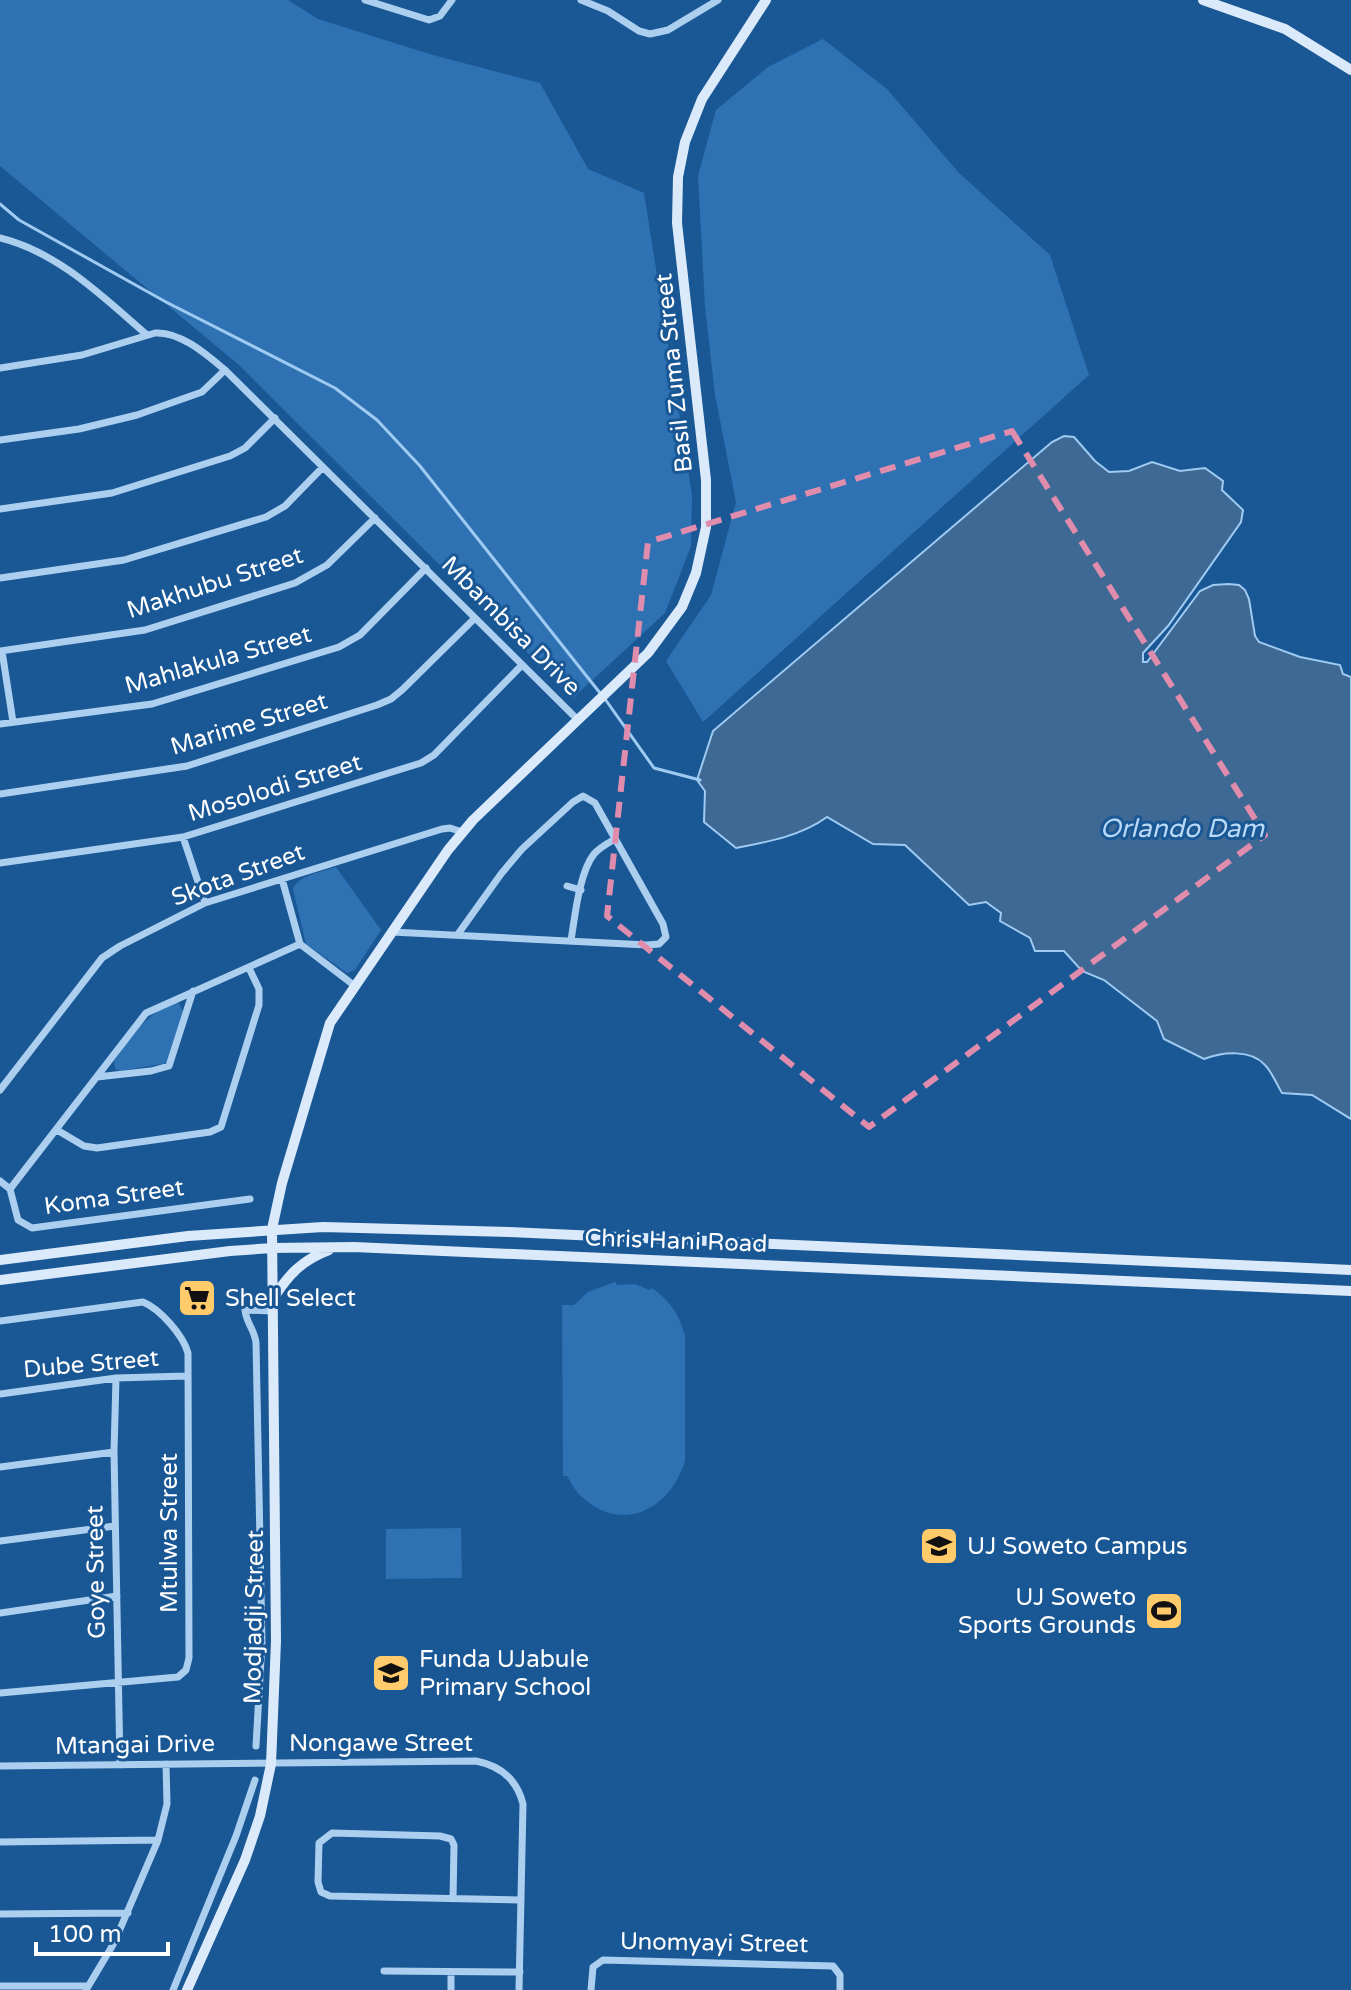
<svg xmlns="http://www.w3.org/2000/svg" width="1351" height="1990" viewBox="0 0 1351 1990" font-family="'Varela Round',sans-serif">
<style>
.green{fill:#2e72b3}
.water{fill:#3d6994;stroke:#9fcbf2;stroke-width:2}
.lines{fill:none;stroke-linecap:round;stroke-linejoin:round}
.stream{stroke:#9fcbf2;stroke-width:3}
.street{stroke:#accff0;stroke-width:7}
.secondary{stroke:#daeafb;stroke-width:10}
.marked{fill:none;stroke:#e08cad;stroke-width:6;stroke-dasharray:16 10;stroke-linejoin:round}
.labels{text-anchor:middle;dominant-baseline:central;stroke-width:6;stroke-linejoin:round;paint-order:stroke}
.street-label{font-size:24px;fill:#fff;stroke:#1a5795}
.poi-label{font-size:24px;fill:#fff;stroke:#1a5795;text-anchor:start}
.water-label{font-size:26px;font-style:italic;fill:#b9d9f6;stroke:#1a5795}
</style>
<rect width="100%" height="100%" fill="#1a5795"/>
<path class="green" d="M0,0H288L318,19L433,55L540,83L588,169L644,193L692,495L691,546L665,613L573,698L239,365L0,166Z
M823,39L887,89L959,173L1050,255L1089,375L703,722L666,661L711,595L736,502L715,395L705,307L698,176L716,110L768,67Z
M336,867L381,930L355,970L347,973L306,944L293,889C299,875 321,872 336,867Z
M172,1003H179L183,1011L167,1063L120,1071L115,1069L114,1061C132,1034 143,1018 172,1003Z
M615,1282L617,1285L635,1284L650,1290L652,1288C670,1301 679,1314 685,1336V1461C671,1508 623,1535 582,1497C576,1492 571,1483 567,1476H563L562,1305H574L588,1292Z
M461,1528L462,1578L386,1579V1529Z"/>
<path class="water" d="M1064,436L1074,437L1095,461L1109,472L1129,471L1152,462L1180,471L1205,468L1223,481L1222,490L1243,510L1241,522L1168,626L1143,653V662H1147L1200,591L1213,585L1229,584L1239,585L1245,590L1249,599L1255,636L1259,642L1300,657L1340,665L1343,674L1351,677V1119L1312,1095L1282,1093C1277,1085 1272,1072 1265,1065C1251,1049 1222,1052 1204,1059L1164,1039L1157,1021L1104,980L1082,971L1064,951H1035L1030,938L1000,921L1001,913L986,902L969,905L905,845L873,844L827,817C801,836 767,842 736,848L704,822L705,791L697,780L713,731L1052,442Z"/>
<g class="lines">
<path class="stream" d="M0,204L19,220L166,302L335,388L377,420L420,466L600,693
M605,699L654,768L700,780"/>
<path class="street" d="M365,0L429,20L440,16L452,0
M581,0L608,11L639,31L650,34L668,30L718,0
M0,238C58,252 103,297 147,335
M0,368L82,355L155,333C180,331 207,355 225,370L577,719
M0,440L79,429L137,415L202,392L225,370
M0,509L112,493L230,456L245,448L275,418
M0,578L124,560L266,517L285,506L323,467
M0,651L145,630L295,583L327,565L375,518
M2,651L13,722
M0,724L152,704L339,647L360,635L426,568
M0,794L187,766L377,705L391,699L402,690L475,618
M183,837L205,903
M0,863L183,837L421,763L434,755L522,665
M282,879L300,944L355,986
M567,886L581,890
M392,932L647,945L659,944L666,937L663,924L595,803L583,796L573,802L522,849L501,874L458,934
M571,940C575,917 579,873 594,854C599,848 608,843 615,839
M97,1077L151,1071L169,1066L193,991
M0,1090L102,958L120,946L205,903L442,829L450,828L462,832
M57,1130L84,1146L97,1148L210,1132L221,1127L259,1005V989L249,968
M0,1181L10,1189
M10,1189L146,1013L300,944
M10,1189L18,1220L32,1228L250,1199
M0,1321L143,1302C160,1309 183,1335 188,1353L189,1658L186,1670L178,1677L0,1693
M116,1378L114,1452L120,1765
M0,1394L116,1378L187,1376
M0,1467L114,1452
M0,1541L115,1526
M0,1613L117,1596
M256,1746L262,1642L256,1343C255,1330 246,1323 245,1310L273,1311
M0,1766L476,1761C501,1766 517,1779 523,1804L519,1990
M0,1842L158,1840
M453,1899L454,1845L451,1839L440,1836L332,1833L319,1843L318,1882L321,1892L330,1896L520,1900
M0,1914L128,1913
M384,1971L520,1972
M0,1986H88
M86,1990L114,1943L158,1840L167,1804L166,1764
M173,1990L236,1836L255,1780
M451,1990V1972
M591,1990L593,1967L603,1960L833,1966L840,1975V1990"/>
<path class="secondary" d="M1203,0L1285,29L1351,70
M0,1260L188,1236L323,1227L509,1232L1351,1270
M0,1280L230,1251L272,1248L354,1247L1351,1291
M273,1299C288,1275 302,1260 329,1250
M187,1990L245,1860L260,1816L271,1764L276,1641L272,1229L282,1183L330,1023L448,850L473,820L648,653L682,607L696,573L706,527V480L677,223L678,177L685,142L702,99L766,0"/>
</g>
<path class="marked" d="M1012,431L1265,835L869,1127L607,916L648,542Z"/>
<defs>
<symbol id="supermarket-square" viewBox="-11 -11 22 22"><rect x="-9" y="-9" width="18" height="18" rx="4" fill="#ffcb6b" stroke="#1a5795"/><path d="M-6-5.5h2.5l.6 2H6L4.5 2H-2.5L-4.4-4H-6ZM-1.5 3.2a1.3 1.3 0 1 0 .1 0ZM3 3.2a1.3 1.3 0 1 0 .1 0Z" fill="#111"/></symbol>
<symbol id="university-square" viewBox="-11 -11 22 22"><rect x="-9" y="-9" width="18" height="18" rx="4" fill="#ffcb6b" stroke="#1a5795"/><path d="M0-5L7-2L0 1L-7-2ZM-4 1L0 2.5L4 1V4Q0 6-4 4Z" fill="#111"/></symbol>
<symbol id="stadium-square" viewBox="-11 -11 22 22"><rect x="-9" y="-9" width="18" height="18" rx="4" fill="#ffcb6b" stroke="#1a5795"/><path d="M0-5a6.5 5 0 1 0 0 10a6.5 5 0 1 0 0-10ZM-3.5-1.8h7v3.6h-7Z" fill="#111"/></symbol>
<symbol id="school-square" viewBox="-11 -11 22 22"><rect x="-9" y="-9" width="18" height="18" rx="4" fill="#ffcb6b" stroke="#1a5795"/><path d="M0-5L7-2L0 1L-7-2ZM-4 1L0 2.5L4 1V4Q0 6-4 4Z" fill="#111"/></symbol>
</defs>
<g fill-rule="evenodd">
<use href="#supermarket-square" x="175" y="1276" width="44" height="44"/>
<use href="#university-square" x="917" y="1524" width="44" height="44"/>
<use href="#stadium-square" x="1142" y="1589" width="44" height="44"/>
<use href="#school-square" x="369" y="1651" width="44" height="44"/>
</g>
<g class="labels">
<g class="street-label">
<text transform="translate(674 373) rotate(-96)">Basil Zuma Street</text>
<text transform="translate(215 583) rotate(-18)">Makhubu Street</text>
<text transform="translate(511 626) rotate(45)">Mbambisa Drive</text>
<text transform="translate(218 660) rotate(-16)">Mahlakula Street</text>
<text transform="translate(249 724) rotate(-17)">Marime Street</text>
<text transform="translate(275 788) rotate(-17)">Mosolodi Street</text>
<text transform="translate(238 875) rotate(-20)">Skota Street</text>
<text transform="translate(114 1197) rotate(-8)">Koma Street</text>
<text transform="translate(676 1241) rotate(2)">Chris Hani Road</text>
<text transform="translate(91 1364) rotate(-5)">Dube Street</text>
<text transform="translate(169 1533) rotate(-90)">Mtulwa Street</text>
<text transform="translate(96 1572) rotate(-91)">Goye Street</text>
<text transform="translate(254 1617) rotate(-89)">Modjadji Street</text>
<text x="381" y="1743">Nongawe Street</text>
<text transform="translate(135 1745) rotate(-1)">Mtangai Drive</text>
<text transform="translate(714 1943) rotate(1)">Unomyayi Street</text>
</g>
<g class="poi-label">
<text x="225" y="1298">Shell Select</text>
<text x="967" y="1546">UJ Soweto Campus</text>
<text x="1136" y="1597" text-anchor="end">UJ Soweto<tspan x="1136" dy="28">Sports Grounds</tspan></text>
<text x="419" y="1659">Funda UJabule<tspan x="419" dy="28">Primary School</tspan></text>
</g>
<g class="water-label">
<text x="1182" y="828">Orlando Dam</text>
</g>
</g>
<path d="M36 1942v12h132v-12" fill="none" stroke="#ffffff" stroke-width="4"/>
<text x="48" y="1942" font-size="24" fill="#ffffff" stroke="#1a5795" stroke-width="6" paint-order="stroke">100 m</text>
</svg>
